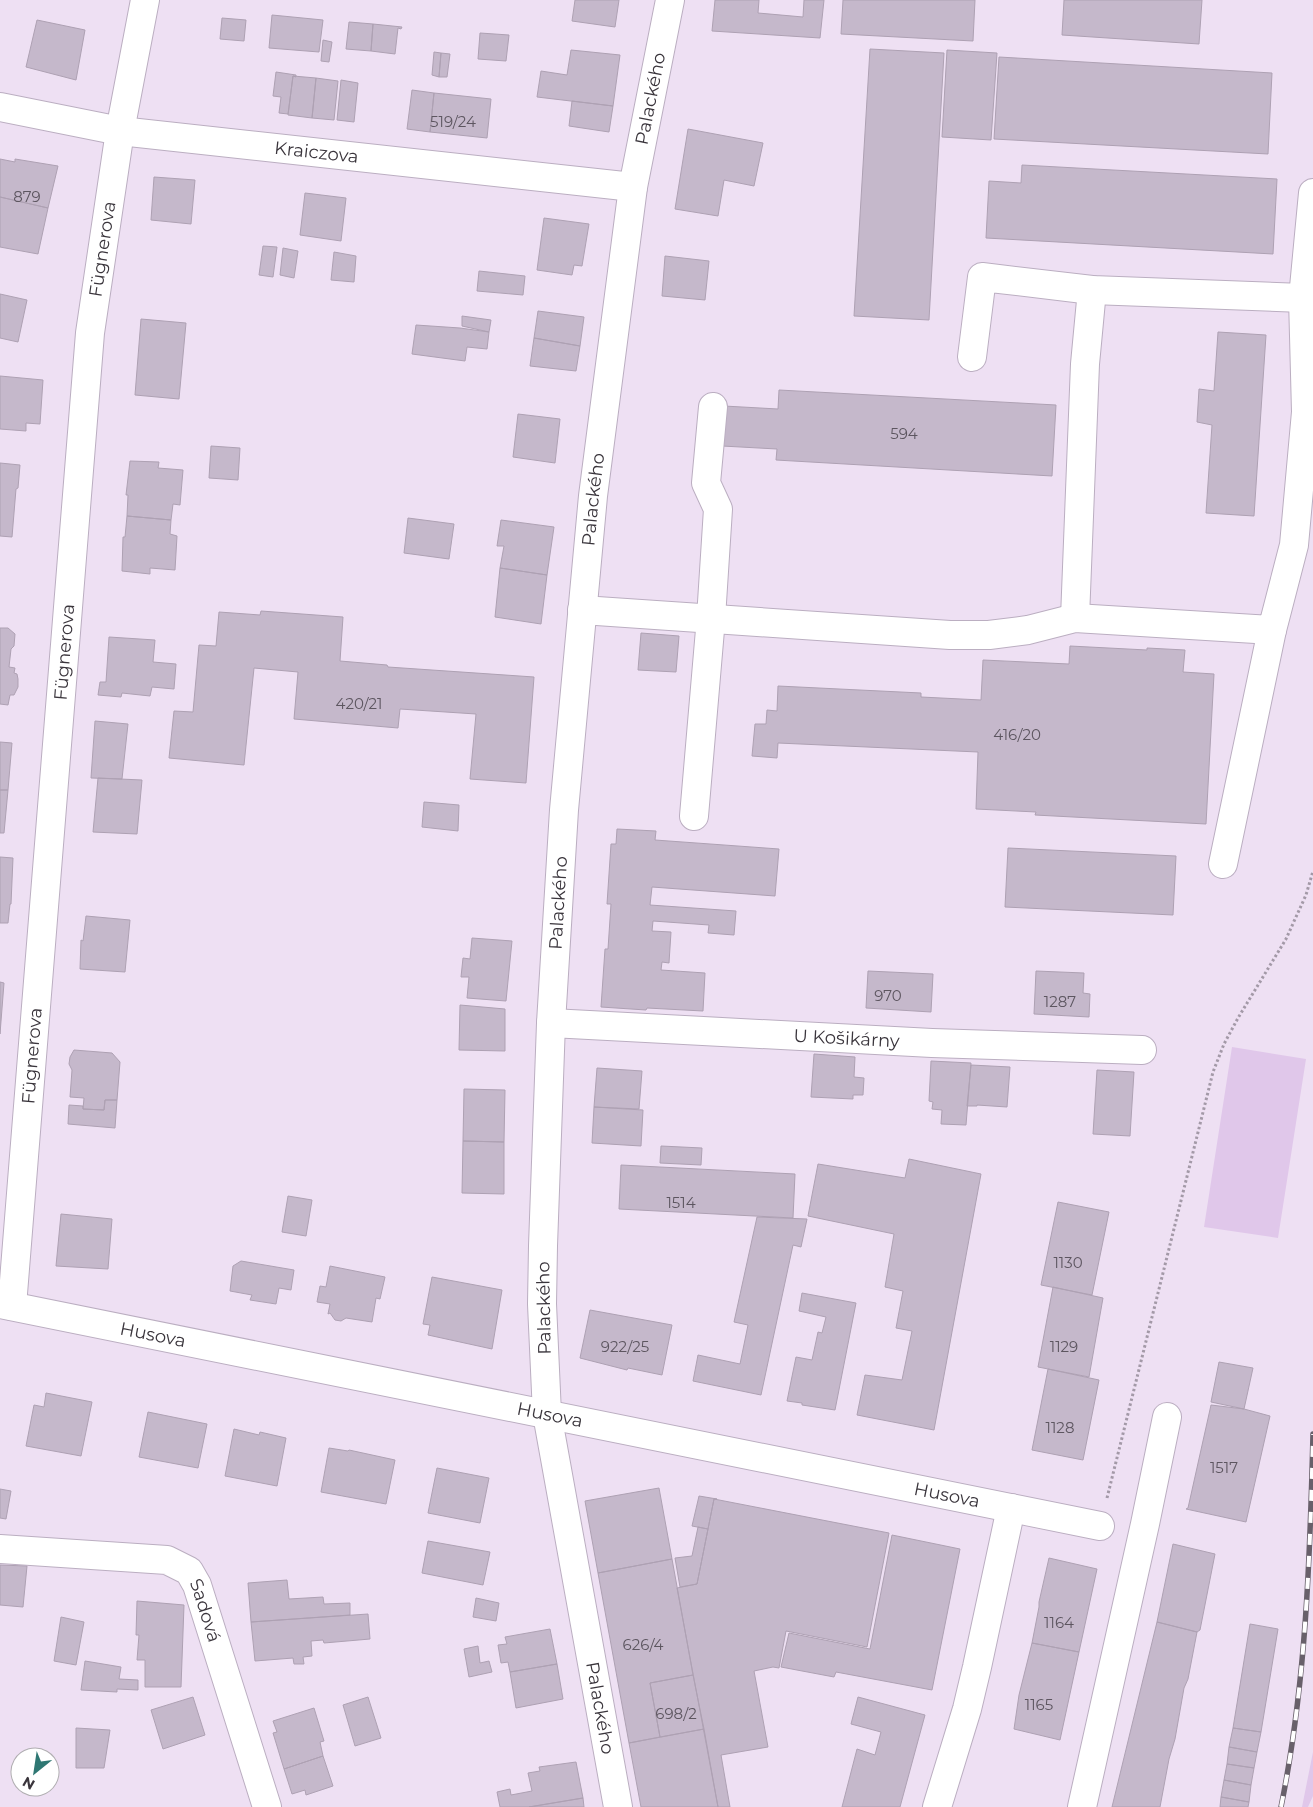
<svg xmlns="http://www.w3.org/2000/svg" width="1313" height="1807" viewBox="0 0 1313 1807" font-family="Montserrat,sans-serif">
<style>
.green{fill:#e0c7ea}
.building{fill:#c5b8cb;stroke:#aea1b3}
.lines{fill:none;stroke-linecap:round;stroke-linejoin:round}
.minor-casing{stroke:#bbaec1;stroke-width:30}
.path{stroke:#a399a7;stroke-width:3;stroke-dasharray:2.5 2.5;stroke-linecap:butt}
.minor{stroke:#fff;stroke-width:28}
.rail-casing{stroke:#68606a;stroke-width:5.5}
.rail{stroke:#fff;stroke-width:4;stroke-dasharray:11;stroke-linecap:butt}
.labels{text-anchor:middle;dominant-baseline:central;stroke-width:4;stroke-linejoin:round;paint-order:stroke}
.number-label{font-size:15px;fill:#5d5660}
.street-label{font-size:18px;fill:#3a353c;stroke:#fff}
</style>
<rect width="100%" height="100%" fill="#eee0f3"/>
<path class="green" d="M1232,1047L1306,1059L1278,1238L1204,1227Z
M1313,1752V1796L1308,1807H1302Z"/>
<path class="building" d="M575,0H619L615,27L572,21Z
M715,0H759L758,13L803,17L804,0H824L820,38L712,31Z
M843,0H975L973,41L841,34Z
M1064,0H1202L1199,44L1062,35Z
M272,15L323,20L319,52L269,48Z
M222,18L246,20L244,41L220,39Z
M37,20L85,30L76,80L26,67Z
M349,22L373,24L371,51L346,49Z
M373,24L402,27L401,29L398,28L395,54L371,51Z
M480,33L509,35L506,61L478,59Z
M323,40L332,42L329,62L321,61Z
M870,49L944,53L929,320L854,316Z
M571,50L620,55L613,106L537,97L541,71L567,75Z
M947,50L997,53L991,140L942,137Z
M434,52L441,53L439,77L432,75Z
M441,53L450,54L447,77H439Z
M999,57L1272,73L1268,154L994,139Z
M276,72L296,75V77L293,76L288,114L279,113L281,97L273,96Z
M293,76L316,78L312,118L288,115Z
M316,78L338,81L334,120L312,118Z
M341,80L358,83L354,122L337,120Z
M412,90L434,93L430,132L407,129Z
M434,93L491,99L487,138L430,132Z
M572,101L613,106L609,132L569,126Z
M688,129L763,143L754,186L724,180L718,216L675,209Z
M0,159L15,162V159L58,166L48,208L0,197Z
M1022,165L1277,179L1273,254L986,238L989,181L1021,183Z
M154,177L195,180L191,224L151,220Z
M305,193L346,198L341,241L300,235Z
M0,197L48,208L38,254L0,247Z
M544,218L589,224L582,266L574,265L572,275L537,270Z
M263,246L277,247L273,277L259,275Z
M283,248L298,251L294,278L280,275Z
M334,252L356,256L354,282L331,280Z
M665,256L709,261L705,300L662,296Z
M479,271L525,276L523,295L477,291Z
M0,294L27,300L18,342L0,338Z
M538,311L584,317L580,346L534,338Z
M462,316L491,320L489,332L462,326Z
M141,319L186,323L179,399L135,395Z
M416,325L460,328L489,332L487,349L467,347L465,361L412,354Z
M1218,332L1266,335L1254,516L1206,513L1212,425L1197,422L1199,389L1214,391Z
M534,338L580,346L576,371L530,366Z
M0,376L43,380L40,424L26,423V431L0,429Z
M779,390L1056,405L1052,476L776,460L777,449L722,446L724,406L778,409Z
M518,414L560,419L555,463L513,457Z
M211,446L240,448L238,480L209,478Z
M130,461L159,462L158,468L183,470L180,505L173,504L171,520L127,516L128,495H126Z
M0,463L20,465L18,488L16,489L12,537L0,536Z
M127,516L171,520L170,534L177,536L175,570L150,568V574L122,571L123,537H125Z
M408,518L454,524L449,559L404,553Z
M501,520L554,527L547,575L500,568L504,546H497Z
M500,568L547,575L541,624L495,617Z
M261,611L343,617L340,661L387,665L388,667L534,677L526,783L470,779L476,714L400,709L398,728L294,719L298,672L254,668L244,765L169,758L174,711L193,712L199,645L216,646L219,612L260,615Z
M0,628H8L15,634L14,646L11,649L9,667L15,668L14,673L17,674L18,679V687L14,695H10L8,705L0,704Z
M641,633L679,636L676,672L638,670Z
M109,637L155,640L153,662L176,664L174,689L152,687L150,696L122,693L121,697L98,695L100,682H106Z
M1070,646L1147,650V648L1185,650L1183,672L1214,674L1206,824L1035,815L1036,812L976,809L978,752L778,743L777,758L752,756L755,724H766L767,710L777,711L778,686L921,693V697L981,700L983,660L1069,664Z
M95,721L128,724L122,779L91,778Z
M0,742L12,743L8,790H0Z
M98,778L142,780L137,834L93,832Z
M0,790H8L4,833H0Z
M424,802L459,805L458,831L422,827Z
M617,829L656,831L655,840L779,849L775,896L652,887L650,905L736,911L734,935L708,933L709,925L653,921L652,931L671,932L669,963L662,962L661,970L705,973L703,1011L647,1008L646,1010L601,1007L605,949H608L611,904H607L611,844H616Z
M1008,848L1176,856L1173,915L1005,907Z
M0,857L13,858L11,904H10L8,923H0Z
M86,916L130,920L125,972L80,969L81,940L83,941Z
M472,938L512,941L506,1001L467,998L469,977H461L463,958L470,959Z
M868,971L933,974L931,1012L866,1008Z
M1036,971L1084,973L1083,993L1090,994L1089,1017L1034,1014Z
M0,982L4,983L0,1034Z
M460,1005L505,1009V1051L459,1050Z
M74,1050L112,1053L120,1062L117,1100H105L104,1110L83,1109L84,1098L70,1097L72,1070L69,1064L70,1057Z
M814,1054L855,1057L854,1077L864,1078L863,1095H853V1099L811,1097Z
M931,1061L971,1063L966,1125L941,1124L942,1110L932,1109L933,1102L929,1101Z
M971,1065L1010,1067L1007,1107L977,1105V1106H967Z
M597,1068L642,1071L639,1109L594,1107Z
M1097,1070L1134,1072L1130,1136L1093,1134Z
M464,1089L505,1090L504,1142L463,1141Z
M105,1100H117L115,1128L68,1124L69,1105L83,1106V1109L104,1110Z
M594,1107L643,1110L641,1146L592,1143Z
M463,1141L504,1142V1194L462,1193Z
M661,1146L702,1148L701,1165L660,1163Z
M909,1159L981,1174L934,1430L857,1415L865,1375L902,1380L912,1331L896,1328L903,1291L885,1287L894,1234L808,1216L818,1164L905,1178Z
M621,1165L795,1174L793,1218L619,1209Z
M288,1196L312,1200L306,1236L282,1232Z
M1058,1202L1109,1212L1092,1295L1041,1285Z
M61,1214L112,1219L108,1269L56,1266Z
M757,1217L807,1219L801,1247L793,1245L761,1395L693,1381L698,1355L740,1364L748,1325L734,1322Z
M241,1261L294,1270L291,1290L279,1288L276,1304L250,1300L252,1295L230,1291L233,1266Z
M330,1266L385,1277L380,1299L376,1298L372,1322L346,1318L341,1321L335,1320L330,1313L328,1314L330,1304L317,1302L320,1286L326,1287Z
M432,1277L502,1290L492,1349L428,1335L430,1325L423,1324Z
M1053,1287L1103,1298L1089,1377L1038,1367Z
M802,1293L856,1303L835,1410L802,1405V1403L787,1401L796,1357L812,1360L818,1332L822,1333L826,1317L799,1311Z
M590,1310L672,1325L662,1375L628,1368L627,1370L580,1358Z
M1219,1362L1253,1368L1244,1409L1211,1402Z
M1048,1369L1099,1380L1083,1460L1032,1450Z
M46,1393L92,1402L81,1456L26,1446L34,1405L44,1407Z
M1211,1405L1244,1409L1270,1416L1246,1522L1186,1509L1188,1508Z
M148,1412L207,1424L198,1468L139,1457Z
M234,1429L259,1435L260,1432L286,1438L277,1486L225,1476Z
M329,1448L348,1451L349,1450L395,1460L386,1504L321,1492Z
M437,1468L489,1478L480,1523L428,1513Z
M659,1488L672,1559L598,1573L585,1501Z
M0,1489L11,1491L6,1519L0,1518Z
M699,1496L717,1499H714L708,1529L692,1526Z
M714,1499L889,1533L867,1647L786,1631L779,1668L773,1667L754,1671L768,1747L721,1755L730,1807H718L677,1588L697,1584Z
M698,1527L708,1529L697,1584L680,1587L675,1558L692,1556Z
M892,1535L960,1549L932,1690L836,1672L834,1677L781,1667L789,1633L870,1649Z
M428,1541L490,1552L483,1585L422,1573Z
M1173,1544L1215,1554L1200,1630L1197,1632L1157,1622Z
M1049,1558L1097,1569L1079,1652L1032,1643L1039,1607V1602Z
M672,1559L693,1675L650,1683L660,1737L629,1743L598,1573Z
M0,1565L27,1566L23,1607L0,1605Z
M287,1580L289,1599L323,1597L324,1604L350,1603V1615L251,1622L248,1583Z
M476,1598L499,1603L496,1621L473,1617Z
M137,1601L184,1605L181,1687H145V1660H137L139,1635H136Z
M368,1614L370,1639L324,1643L323,1640L311,1641L312,1656L303,1657L304,1664H294L293,1658L255,1661L251,1622Z
M61,1617L84,1622L76,1665L54,1661Z
M1157,1622L1197,1632L1188,1679L1184,1688L1175,1739L1169,1759L1160,1807H1112Z
M1250,1624L1278,1629L1261,1732L1233,1728Z
M550,1629L557,1664L510,1672L508,1662L501,1663L498,1645L507,1644L505,1637Z
M1032,1643L1079,1652L1060,1740L1014,1729L1019,1695Z
M478,1646L480,1663L489,1661L492,1672L469,1677L464,1649Z
M85,1661L121,1667L119,1679L138,1680V1690L117,1689V1692L81,1690Z
M557,1664L563,1699L516,1708L510,1672Z
M693,1675L704,1729L660,1737L650,1683Z
M193,1697L205,1735L163,1749L151,1710Z
M368,1697L381,1738L355,1746L343,1705Z
M858,1697L925,1715L900,1807H842L857,1749L875,1755L881,1732L851,1724Z
M314,1708L324,1741L320,1742L323,1756L284,1769L273,1733L277,1732L273,1721Z
M76,1728L110,1730L104,1768H76Z
M1233,1728L1261,1732L1257,1752L1229,1747Z
M704,1729L718,1807H641L629,1743Z
M1229,1747L1257,1752L1254,1768L1227,1764Z
M323,1756L333,1786L306,1795L305,1790L292,1794L284,1769Z
M576,1762L583,1798L529,1807H500L497,1792L510,1789L511,1795L532,1791L528,1773L540,1771L539,1767Z
M1227,1764L1254,1768L1251,1785L1224,1780Z
M1224,1780L1251,1785L1249,1802L1221,1797Z
M1221,1797L1249,1802L1248,1807H1220Z
M583,1798L584,1807H529Z"/>
<g class="lines">
<defs>
<g id="minor">
<path id="s1" d="M0,107L120,131L633,187"/>
<path d="M1303,298L1313,193"/>
<path d="M582,610L950,635H989L1028,630L1075,618L1272,630L1294,545L1306,412L1303,298L1092,290L982,277L972,357"/>
<path d="M1075,618L1085,364L1092,290"/>
<path d="M694,816L711,618L718,509L706,483L713,407"/>
<path d="M1223,864L1272,630"/>
<path id="s2" d="M551,1023L932,1043L1142,1050"/>
<path id="s3" d="M0,1304L1100,1526"/>
<path id="s4" d="M12,1306L90,333L120,131L145,0"/>
<path id="s5" d="M0,1549L167,1560L189,1571L197,1585L267,1807"/>
<path id="s6" d="M618,1807L547,1414L542,1304L543,1246L551,1023L564,810L593,496L633,187L670,0"/>
<path d="M937,1807L967,1709L977,1667L1011,1508"/>
<path d="M1082,1807L1145,1524L1167,1417"/>
</g>
</defs>
<use href="#minor" class="minor-casing"/>
<path class="path" d="M1107,1498L1213,1072L1224,1044L1238,1018L1286,939L1306,895L1313,871"/>
<use href="#minor" class="minor"/>
<defs>
<path id="rail" d="M1281,1807C1306,1684 1310,1559 1313,1434"/>
</defs>
<use href="#rail" class="rail-casing"/>
<use href="#rail" class="rail"/>
</g>
<g class="labels">
<g class="number-label">
<text x="453" y="121">519/24</text>
<text x="27" y="196">879</text>
<text x="904" y="433">594</text>
<text x="359" y="703">420/21</text>
<text x="1017" y="734">416/20</text>
<text x="888" y="995">970</text>
<text x="1060" y="1001">1287</text>
<text x="681" y="1202">1514</text>
<text x="1068" y="1262">1130</text>
<text x="625" y="1346">922/25</text>
<text x="1064" y="1346">1129</text>
<text x="1060" y="1427">1128</text>
<text x="1224" y="1467">1517</text>
<text x="1059" y="1622">1164</text>
<text x="643" y="1644">626/4</text>
<text x="1039" y="1704">1165</text>
<text x="676" y="1713">698/2</text>
</g>
<g class="street-label">
<text stroke="none"><textPath href="#s6" startOffset="1721">Palackého</textPath></text>
<text stroke="none"><textPath href="#s1" startOffset="320">Kraiczova</textPath></text>
<text stroke="none"><textPath href="#s4" startOffset="1061">Fügnerova</textPath></text>
<text stroke="none"><textPath href="#s6" startOffset="1316">Palackého</textPath></text>
<text stroke="none"><textPath href="#s4" startOffset="656">Fügnerova</textPath></text>
<text stroke="none"><textPath href="#s6" startOffset="911">Palackého</textPath></text>
<text stroke="none"><textPath href="#s2" startOffset="296">U Košikárny</textPath></text>
<text stroke="none"><textPath href="#s4" startOffset="251">Fügnerova</textPath></text>
<text transform="translate(544 1308) rotate(-91)">Palackého</text>
<text stroke="none"><textPath href="#s3" startOffset="156">Husova</textPath></text>
<text stroke="none"><textPath href="#s3" startOffset="561">Husova</textPath></text>
<text stroke="none"><textPath href="#s3" startOffset="966">Husova</textPath></text>
<text stroke="none"><textPath href="#s5" startOffset="235">Sadová</textPath></text>
<text transform="translate(600 1708) rotate(80)">Palackého</text>
</g>
</g>
<g transform="translate(35 1772) rotate(210)"><circle r="24" fill="#ffffff" stroke="#b0aeb1"/>
<path d="M0-4L9 19L0 12L-9 19Z" fill="#2e7773"/>
<text y="-8" font-size="14" font-weight="bold" text-anchor="middle" fill="#3a353c">N</text>
</g>
</svg>
